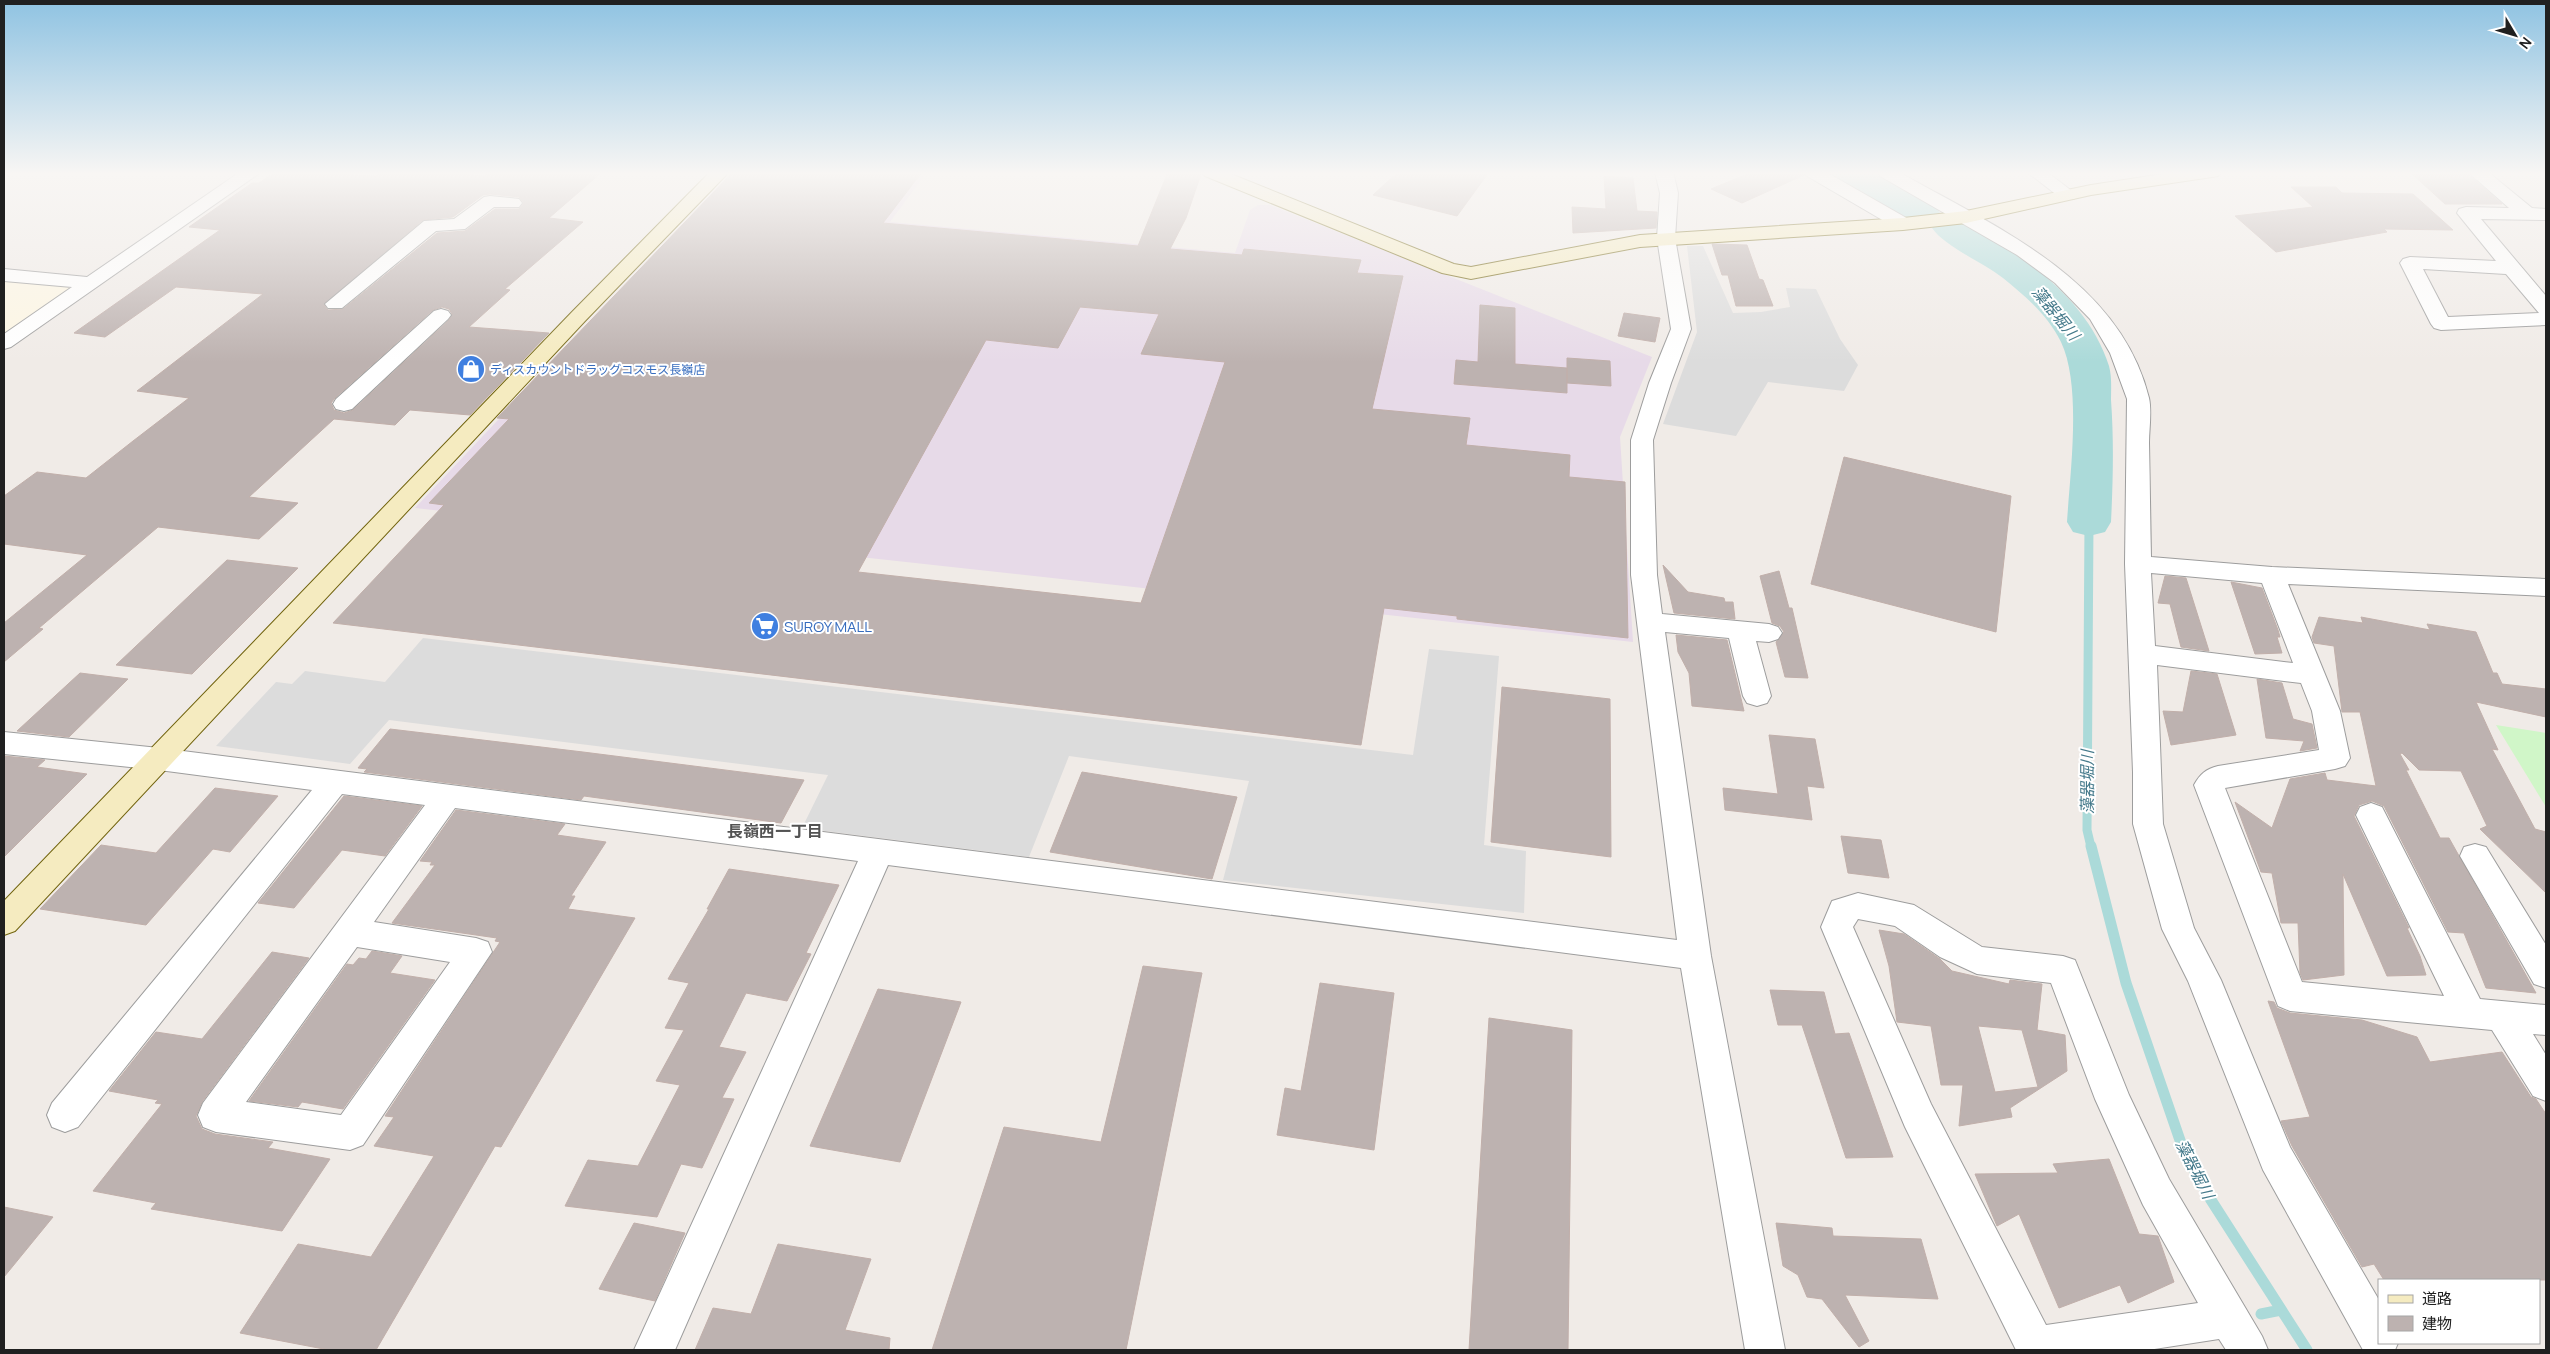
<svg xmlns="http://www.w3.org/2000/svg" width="2550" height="1354" viewBox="0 0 2550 1354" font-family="Manrope,'Noto Sans JP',sans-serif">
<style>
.industrial{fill:#e7dae8}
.education{fill:#fdf6e3}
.park{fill:#d0f6c8}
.parking{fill:#dcdcdc}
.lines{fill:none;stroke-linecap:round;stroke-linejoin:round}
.stream-far1{stroke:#abdad9;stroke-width:9}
.stream{stroke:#abdad9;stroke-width:11}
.river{fill:#abdad9;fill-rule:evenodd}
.building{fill:#bdb2b0;stroke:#c1afaa;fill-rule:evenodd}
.street-casing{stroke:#9d9d9d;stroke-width:2}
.secondary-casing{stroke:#71630d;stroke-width:2}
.street{fill:#fff;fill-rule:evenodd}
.secondary{fill:#f5ebc0;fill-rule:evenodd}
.labels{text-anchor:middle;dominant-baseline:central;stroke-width:4;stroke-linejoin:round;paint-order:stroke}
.far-shop-label{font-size:12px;fill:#366cbe;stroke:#fff;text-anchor:start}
.shop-label{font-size:15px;fill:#366cbe;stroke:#fff;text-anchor:start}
.water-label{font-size:16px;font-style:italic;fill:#457a8b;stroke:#fff}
.neighbourhood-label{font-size:16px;font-weight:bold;fill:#535353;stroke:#fff}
</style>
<rect width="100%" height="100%" fill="#f0ebe7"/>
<path class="industrial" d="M732,172H927L890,222L1235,253L1250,210L1258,205H1270L1652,357L1620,437L1633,642L415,508Z"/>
<path class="education" d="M4,279L64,284L80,286L4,337Z"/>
<path class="park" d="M2496,725L2546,733V807Z"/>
<path class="parking" d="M1687,246H1703L1733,313L1761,312L1790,307L1786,288L1816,289L1840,339L1858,365L1844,391L1768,382L1736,436L1663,424L1697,332Z
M423,638L1413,755L1429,649L1499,656L1484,845L1526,851L1524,913L1223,880L1249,781L1069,756L1029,857L802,828L828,775L389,720L350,764L216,746L276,682L292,684L305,671L385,682Z"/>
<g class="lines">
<path class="stream-far1" d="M2089,522L2087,830L2091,847"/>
<path class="stream" d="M2091,846L2126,983L2183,1149L2211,1200L2307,1350
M2261,1314L2281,1310"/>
<path class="river" d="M1832,172H1872L1935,206L1940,213L1935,220L1923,223L1911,220L1837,179Z
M1949,218C1974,224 1997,242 2019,256C2057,282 2095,320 2109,366C2112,377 2111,389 2111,400C2114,441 2113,481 2111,522L2105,532L2089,536L2073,532L2067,522C2070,473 2082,386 2061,342C2048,315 2025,296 2003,278C1984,263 1944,246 1932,228L1937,221Z"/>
</g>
<path class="building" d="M275,172L376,176L381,172H431L485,176L490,172H602L549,218L583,222L505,289L510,290L469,327L549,333L470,415L410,410L395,425L334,419L249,497L298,503L259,539L158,527L39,628L43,629L4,662V623L87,555L4,544V496L37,472L86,478L133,441L189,398L137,391L263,294L176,287L105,337L74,333L220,230L189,227L252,183H259ZM490,194L519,197L524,203L519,209H495L465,231L437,233L343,309L328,310L324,305L423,220L453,217L483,195ZM442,307L449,309L452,314L449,320L353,410L344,413L334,410L331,403L335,398L433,310Z
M733,172H922L883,223L1138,246L1168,172L1201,174L1186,218L1170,249L1242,255L1244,249L1361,260L1357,273L1403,276L1372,409L1470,418L1466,445L1570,455L1569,477L1625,482L1628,638L1457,619V616L1384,608L1361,745L333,623L444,505L429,503L509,419L497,418ZM1080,307L1159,314L1141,354L1225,362L1141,603L858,572L986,340L1058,348Z
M1398,172H1489L1457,216L1373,195Z
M1752,172H1802L1804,175L1742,203L1711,189Z
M2410,172H2466L2502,204H2445Z
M1604,176L1633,178L1637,211L1657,212L1656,228L1573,233L1572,207L1606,209Z
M2291,187H2336L2342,193L2413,194L2453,230L2384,229L2387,232L2276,252L2235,216L2313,207Z
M1712,244L1747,245L1759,279L1763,280L1773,306H1736L1728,275H1722Z
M1480,305L1515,308V364L1567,368V393L1454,384L1456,360L1478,362Z
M1624,313L1660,318L1655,342L1618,336Z
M1567,358L1610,361L1611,386L1567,383Z
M1844,457L2011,496L1996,632L1811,584Z
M227,560L298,568L192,674L116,665Z
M1663,565L1688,592L1724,598L1725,602H1733L1735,619L1674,613Z
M1779,571L1789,608H1792L1808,678L1785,677L1776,642L1784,632L1780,626L1772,623L1760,576Z
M2165,576L2186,578L2209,651L2181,647L2170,604L2158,603Z
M2231,582L2262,588L2278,630L2280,637H2277L2282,653L2255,654Z
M2319,617L2363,623L2361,617L2430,630L2427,624L2476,632L2493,673H2497L2502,684L2546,689V717L2476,702L2498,750L2492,749L2535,829L2546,832V893L2480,829L2487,826L2461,771L2419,770L2402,753L2400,754L2409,770H2406L2440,838H2449L2536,993L2486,988L2464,933L2448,932L2384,806L2372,801L2359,805L2354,816L2409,928H2407L2420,956L2426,975L2387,976L2343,874L2344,975L2303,980L2300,973L2298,923H2281L2272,873L2261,872L2235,802L2272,828L2290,779L2325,773L2327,780L2376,786L2360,712H2342L2334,646L2314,643L2312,637Z
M1676,635L1727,640L1744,711L1692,706L1689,673L1678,652Z
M2191,671L2217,674L2236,735L2171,745L2163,711L2183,712Z
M80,673L128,679L69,737L17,731Z
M2257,679L2282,683L2293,719L2312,724L2317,748L2300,751L2304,741L2266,738Z
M1502,687L1610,699L1611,857L1491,842Z
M390,729L583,752L804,780L781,823L584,796L581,800L364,772L367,769L358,768Z
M1769,735L1815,739L1824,788L1807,786L1812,820L1725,810L1723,788L1778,794Z
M4,756L45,760L37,767L87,774L4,857Z
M1082,772L1237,797L1212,879L1050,852Z
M215,788L278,796L230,852L213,849L146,925L40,909L101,845L156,853Z
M344,796L422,806L385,856L342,850L294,908L258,903Z
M456,810L565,824L557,835L606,842L571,896H575L568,909L635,918L501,1147L495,1146L376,1350H329L240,1333L298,1244L371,1257L434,1156L374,1146L394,1117L385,1116L500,942L495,941L497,938L392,923L435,865H430L432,862L420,861Z
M1841,836L1881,840L1889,878L1848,873Z
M729,869L839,885L806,953L811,954L787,1001L746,993L719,1047L746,1052L722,1098L734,1099L702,1168L681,1164L657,1217L565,1206L588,1160L638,1166L680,1085L656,1081L684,1030L665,1028L689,983L668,979L709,909H707Z
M1879,930L1904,934L1940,959L1952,971L2009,984L2010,980L2042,984L2037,1030L2065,1035L2067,1071L2010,1108L2012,1117L1959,1126L1963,1085H1941L1931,1026L1897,1022L1889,966ZM1978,1026L2022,1030L2038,1087L1995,1092Z
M372,951L402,956L390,973L435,980L343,1109L302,1102L298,1107L249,1101L347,964L353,965L359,958L366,959Z
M272,952L309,958L202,1102L196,1116L202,1129L215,1134L273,1142L268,1148L330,1159L282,1231L151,1209L156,1203L93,1191L162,1104L155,1103L158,1100L109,1091L156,1032L202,1039Z
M1143,966L1202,973L1126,1350H932L1004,1127L1101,1142Z
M1320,983L1394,993L1374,1150L1277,1135L1285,1088L1301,1091Z
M878,989L961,1002L900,1162L810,1146Z
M1770,990L1824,992L1835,1034L1849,1033L1893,1157L1846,1158L1802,1025H1778Z
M2268,1001L2274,1002L2277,1008L2290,1013L2362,1020L2417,1037L2430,1062L2502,1052L2531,1097L2536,1099L2546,1114V1280H2384L2374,1264L2362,1267L2292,1146L2281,1121L2310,1117Z
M1489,1018L1572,1030L1568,1350H1469Z
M2109,1159L2139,1234L2158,1236L2174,1282L2128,1303L2120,1285L2059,1308L2019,1214L1997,1226L1975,1174L2058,1173L2053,1164Z
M4,1207L53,1217L4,1277Z
M634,1223L685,1233L655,1301L599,1289Z
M1776,1223L1832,1228L1833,1236L1921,1239L1938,1299L1845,1295L1869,1341L1859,1347L1822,1299L1807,1297L1798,1275L1783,1266Z
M778,1244L871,1259L845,1330L890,1338L889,1350H695L713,1308L751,1314Z"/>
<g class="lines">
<defs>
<path id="street" d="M240,172H261L11,347L4,349V334L72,287L4,281V269L87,277Z
M1655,172H1673L1678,193L1675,238L1691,329L1671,383L1653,440L1657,575L1662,614L1769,624L1778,627L1782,633L1778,639L1769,642L1756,641L1771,696L1767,703L1757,706L1747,703L1743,696L1729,638L1665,632L1711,956L1785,1350H1745L1681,968L888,865L675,1350H634L858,861L455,808L374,922L476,938L488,942L492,952L363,1145L350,1150L216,1132L203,1127L198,1115L203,1103L425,805L342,794L78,1127L65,1132L52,1127L47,1115L52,1103L312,790L159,770L4,754V732L159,748L1677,940L1631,575V440L1649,383L1671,329L1657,238L1660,193ZM357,947L450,962L341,1115L246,1102Z
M1804,172H1826L1910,220L1912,224L1910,228H1896L1807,176Z
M1877,172H1899C1995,227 2120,279 2149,398C2152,412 2149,429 2149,443C2150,481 2150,519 2151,557L2272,567L2546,579V596L2288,584L2340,711L2350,758L2345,766L2335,769L2225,788L2302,982L2444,996L2356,815L2360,807L2371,803L2382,807L2480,999L2546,1005V1035L2533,1034L2546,1055V1101L2533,1096L2492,1030L2290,1011L2278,1006L2194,785C2200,774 2206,769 2218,766L2319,750L2312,711L2301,683L2157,665L2163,824L2194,928L2221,980L2290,1147L2379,1300V1343H2398L2395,1350H2363L2263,1170L2188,981L2162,929L2133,824V772L2125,564L2127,399L2110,353L2090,319L2055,283L2017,255L1880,176ZM2151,573L2262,583L2293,663L2155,646Z
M2027,172H2047L2077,195L2074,199H2062Z
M2468,172H2488L2532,208L2546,209V220L2481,219L2546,296V325L2441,330L2434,328L2431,324L2400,263L2403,259L2410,257L2496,261L2457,213L2459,209L2466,207L2509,208ZM2423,269L2506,274L2539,313L2448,317Z
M490,196L519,199L522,203L519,207H494L465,229L436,231L342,308H328L325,304L424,221L454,219L484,197Z
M441,309L448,311L451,315L448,319L352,409L344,411L336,409L333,404L336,399L434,311Z
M2475,844L2486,847L2546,945V988L2534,984L2460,856L2464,847Z
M1858,893L1914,905L1982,947L2063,956L2075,960L2129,1095L2169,1179L2262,1336L2268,1350H2226L2219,1339L2148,1350H2016L1905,1127L1821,927L1832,901ZM1858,919L1895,926L1940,957L1977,974L2051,983L2095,1099L2143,1205L2198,1303L2046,1325L1931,1104L1853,927Z"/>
<path id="secondary" d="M710,172H729L585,321L15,931L4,935V901L571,313Z
M1202,172H1226L1454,264L1471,267L1640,235L1903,218L1966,211L2091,185L2176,172H2221L2218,176L2212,177L2091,195L1966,223L1903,230L1640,247L1471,279L1442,273L1205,176Z"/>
</defs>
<use href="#street" class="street-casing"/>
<use href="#secondary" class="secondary-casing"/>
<use href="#street" class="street"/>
<use href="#secondary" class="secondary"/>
</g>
<linearGradient id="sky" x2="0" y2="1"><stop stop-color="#8fc3e2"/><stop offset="0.48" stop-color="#f8f6f4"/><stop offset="1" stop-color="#f8f6f4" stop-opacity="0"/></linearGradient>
<rect width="2550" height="362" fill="url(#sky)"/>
<defs>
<symbol id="shop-disc" viewBox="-11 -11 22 22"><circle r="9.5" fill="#3f7fe0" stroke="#fff"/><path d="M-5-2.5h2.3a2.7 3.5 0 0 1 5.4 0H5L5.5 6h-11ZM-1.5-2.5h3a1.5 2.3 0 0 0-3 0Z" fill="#fff"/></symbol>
<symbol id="supermarket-disc" viewBox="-11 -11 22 22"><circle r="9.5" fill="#3f7fe0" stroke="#fff"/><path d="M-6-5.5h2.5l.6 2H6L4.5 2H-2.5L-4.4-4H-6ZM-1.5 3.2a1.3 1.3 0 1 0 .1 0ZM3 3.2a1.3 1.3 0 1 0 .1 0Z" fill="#fff"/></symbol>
</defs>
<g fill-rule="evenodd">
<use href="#shop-disc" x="455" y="353" width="32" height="32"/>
<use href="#supermarket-disc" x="749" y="610" width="32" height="32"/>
</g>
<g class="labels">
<g class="far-shop-label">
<text x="490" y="369">ディスカウントドラッグコスモス長嶺店</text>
</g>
<g class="shop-label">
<text x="784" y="626">SUROY MALL</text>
</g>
<g class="water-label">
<text transform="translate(2056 313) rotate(51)">藻器堀川</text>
<text transform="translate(2087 782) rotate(-90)">藻器堀川</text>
<text transform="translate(2195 1169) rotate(63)">藻器堀川</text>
</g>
<g class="neighbourhood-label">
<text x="775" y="831">長嶺西一丁目</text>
</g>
</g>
<rect width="2550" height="1354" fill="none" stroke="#202020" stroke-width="10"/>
<rect x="2378" y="1279" width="162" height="65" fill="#ffffff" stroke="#a6a6a6"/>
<rect x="2388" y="1295" width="25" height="8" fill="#f5ebc0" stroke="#a6a6a6"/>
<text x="2422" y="1304" font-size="15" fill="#202020">道路</text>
<rect x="2388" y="1316" width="25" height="15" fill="#bdb2b0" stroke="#a6a6a6"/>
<text x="2422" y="1329" font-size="15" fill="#202020">建物</text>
<g transform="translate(2515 35) rotate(128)" stroke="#ffffff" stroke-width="4" paint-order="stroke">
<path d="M0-4L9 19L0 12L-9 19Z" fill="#202020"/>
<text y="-8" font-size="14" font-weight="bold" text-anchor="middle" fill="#202020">N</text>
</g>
</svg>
